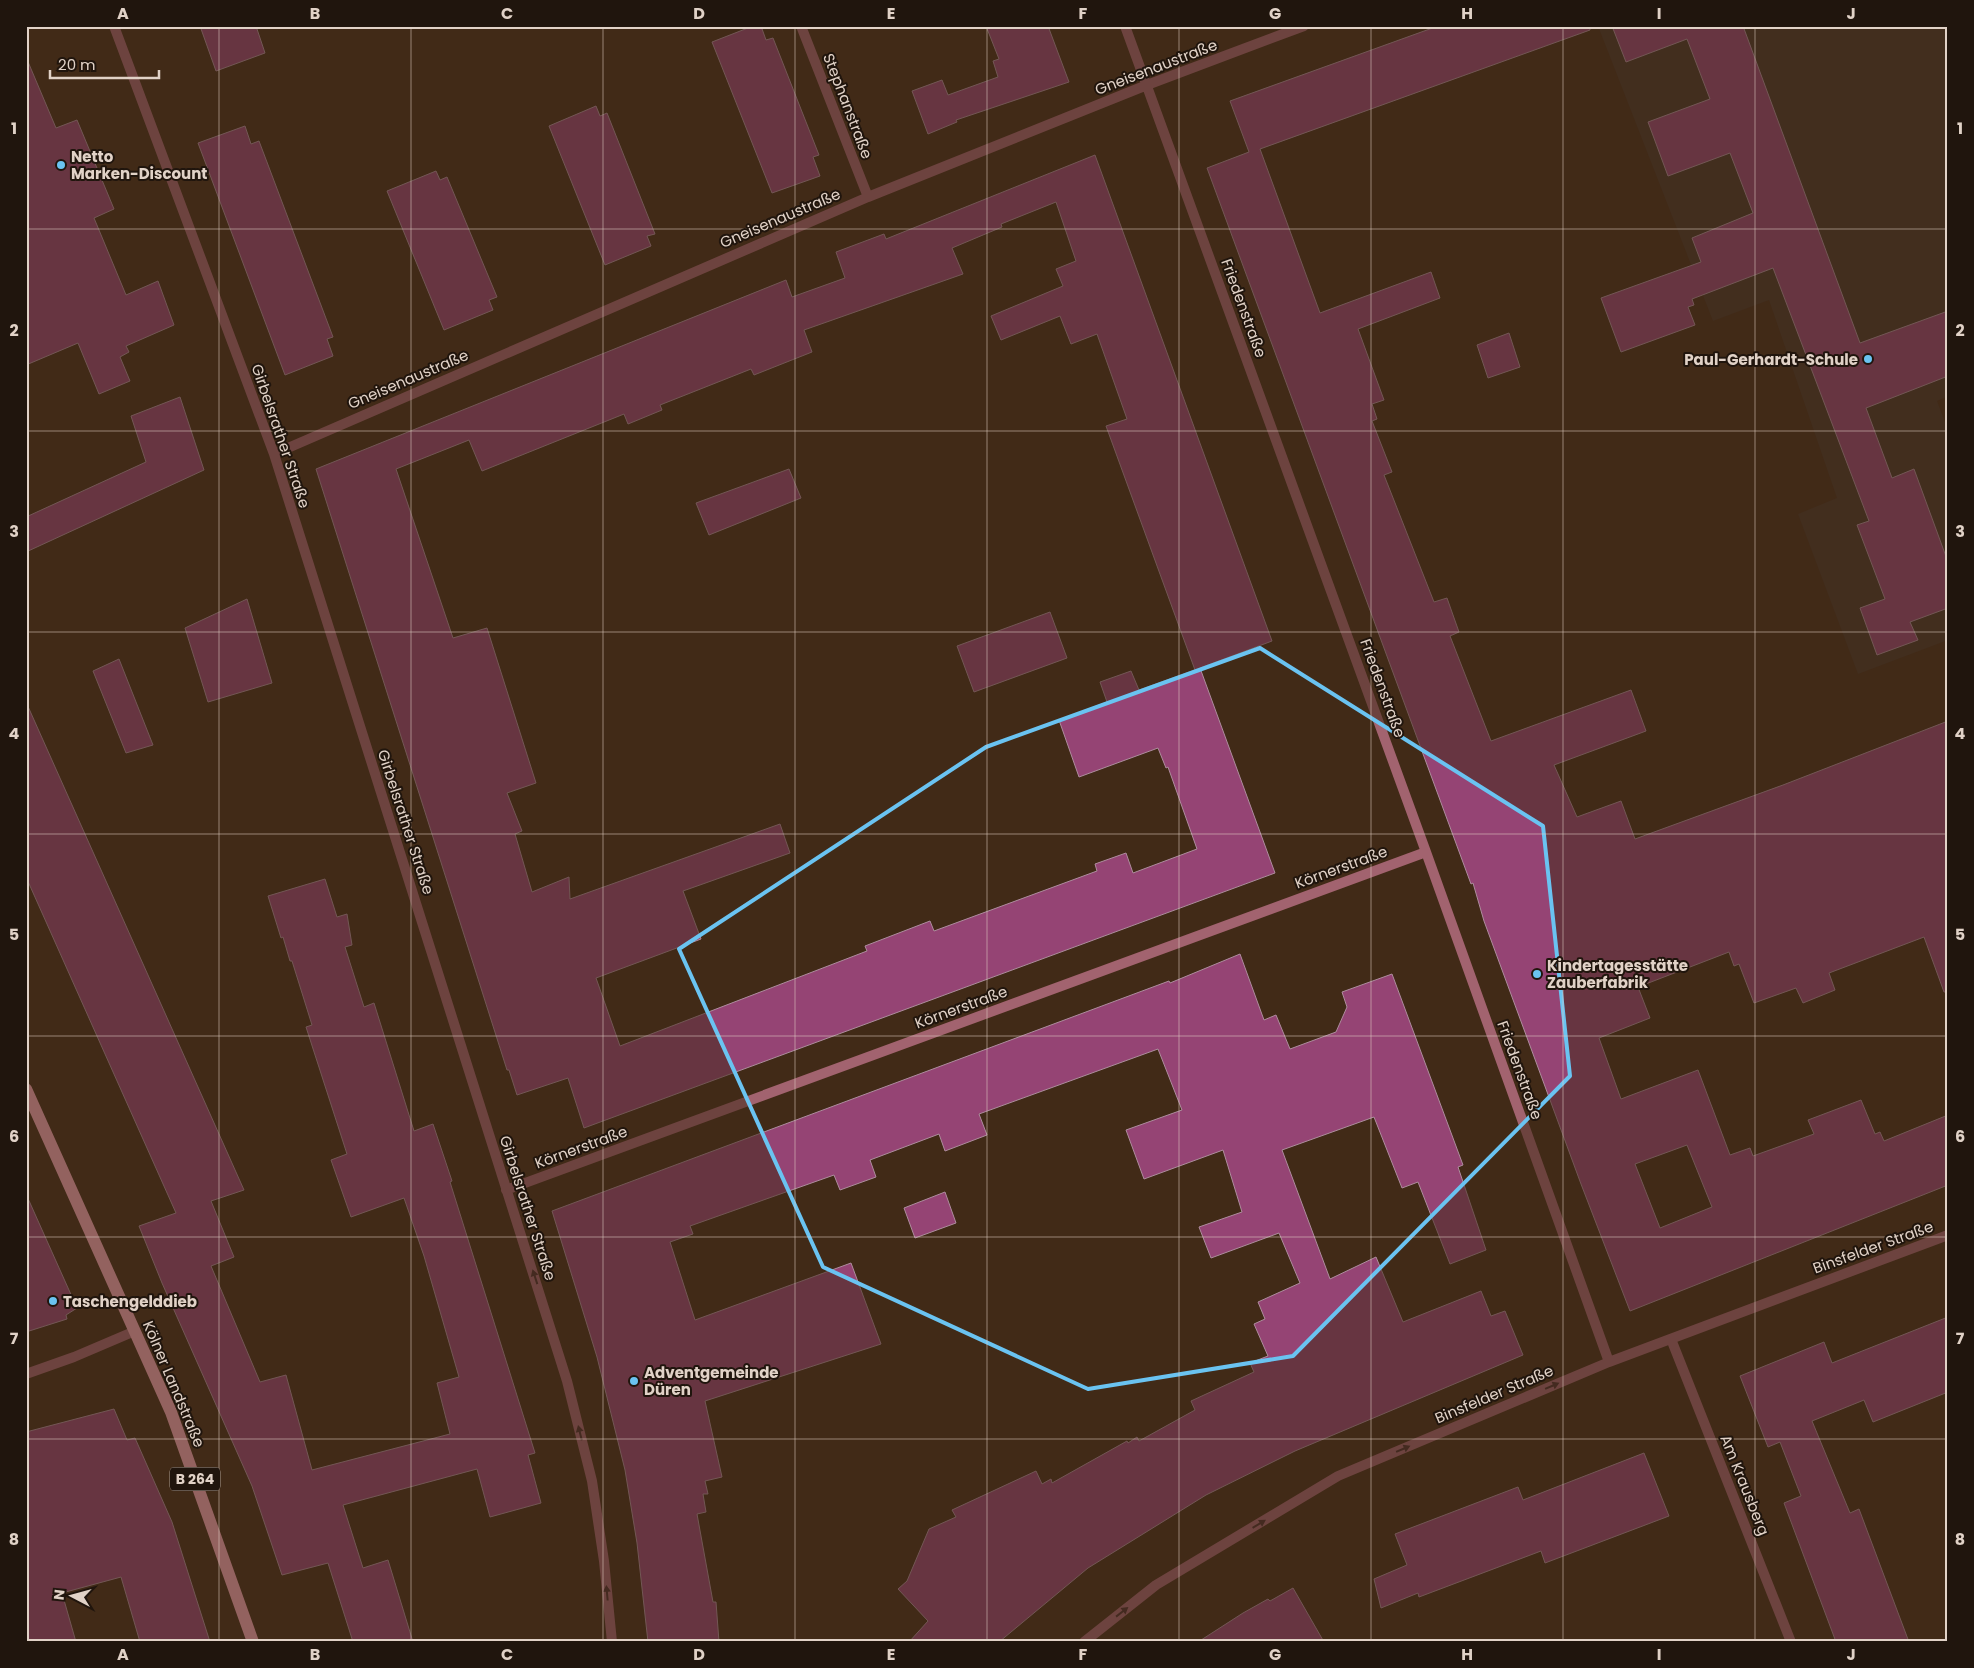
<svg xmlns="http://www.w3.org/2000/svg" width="1974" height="1668" viewBox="0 0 1974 1668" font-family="Poppins,sans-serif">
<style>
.education{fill:#433427}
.building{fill:#954474;stroke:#ae8d9e;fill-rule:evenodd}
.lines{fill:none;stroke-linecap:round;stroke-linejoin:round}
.street{stroke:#a2636f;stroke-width:10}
.primary{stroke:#f5a7b6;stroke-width:12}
.oneway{fill:#472c2a}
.marked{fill:none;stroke:#6ac3f1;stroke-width:4;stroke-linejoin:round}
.grid{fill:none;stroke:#e1d2c7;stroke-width:1;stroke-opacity:0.55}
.poi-dot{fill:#6ac3f1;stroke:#20150d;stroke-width:2}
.labels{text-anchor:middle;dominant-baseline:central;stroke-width:4;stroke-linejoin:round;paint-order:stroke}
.shield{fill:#20150d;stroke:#a7998f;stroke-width:1}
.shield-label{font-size:14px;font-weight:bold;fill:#e1d2c7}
.street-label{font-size:15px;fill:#e1d2c7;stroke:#20150d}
.poi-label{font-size:15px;font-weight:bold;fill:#e1d2c7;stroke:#20150d;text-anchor:start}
.neatline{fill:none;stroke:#e1d2c7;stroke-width:2}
.grid-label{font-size:16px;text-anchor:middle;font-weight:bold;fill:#e1d2c7}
</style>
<rect width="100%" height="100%" fill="#412a17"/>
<path class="education" d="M1598,26H1948V396L1937,401L1948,430V640L1858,674L1798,514L1837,498L1769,300L1713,321Z"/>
<path class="building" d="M200,26H256L265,53L216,71Z
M753,26H761L766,40L773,38L819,155L813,157L820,176L772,193L712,42Z
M986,26H1048L1069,82L956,120L957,122L928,134L912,91L942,80L948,95L998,77L993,61L999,59Z
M1438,26H1590V30L1260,149L1320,313L1431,272L1440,298L1358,329L1384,400L1372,404L1377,419L1372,421L1392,472L1384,475L1434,602L1447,598L1459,632L1450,636L1491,741L1631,690L1646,731L1554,765L1577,817L1621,801L1635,839L1783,785L1948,721V992H1944L1924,937L1829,973L1835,990L1803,1003L1796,988L1754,1003L1739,964L1734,966L1729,952L1638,987L1650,1018L1599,1038L1621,1099L1698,1070L1730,1155L1750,1148L1753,1156L1814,1134L1808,1120L1861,1100L1875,1134L1880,1132L1884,1141L1948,1115V1185L1630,1311L1581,1184L1484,921L1473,883L1471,884L1207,168L1249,152L1230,101ZM1687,1145L1712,1207L1660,1228L1635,1164Z
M1612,26H1743L1860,343L1948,311V376L1866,408L1892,478L1914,469L1948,562V608L1910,622L1918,640L1877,655L1860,608L1885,599L1857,525L1869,521L1773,268L1692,299L1694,305L1688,307L1695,325L1621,352L1601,298L1701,262L1692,238L1753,213L1730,153L1668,176L1648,122L1710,99L1687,39L1626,62Z
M26,57L56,128L77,120L114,209L94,218L126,295L158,281L174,325L126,346L129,352L120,357L130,381L99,394L78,343L26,365Z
M596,106L600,116L607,113L655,234L647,236L651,246L605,265L549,126Z
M245,126L251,144L259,141L333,337L327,339L333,356L285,375L198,143Z
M1095,155L1272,641L1200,668L1275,873L584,1128L568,1078L517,1095L509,1070H507L316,469L786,280L792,297L845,278L836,252L884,234L886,239ZM1056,202L1076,261L1056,269L1063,286L991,316L1001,340L1060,316L1071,344L1097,334L1127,419L1106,426L1195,670L1139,690L1131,671L1100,682L1107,702L1059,720L1079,777L1158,748L1166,768L1168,767L1197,849L1133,873L1126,853L1095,864L1097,871L934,931L930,921L865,946L867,951L620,1046L596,978L701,939L683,891L790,853L780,824L570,899L569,877L532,892L515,834L522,831L507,793L536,783L487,628L453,638L396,469L469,440L482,471L624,414L628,424L662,410L660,405L751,369L754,375L812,352L804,330L963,274L952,248L1002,227L1001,224Z
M436,171L440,180L447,177L497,297L489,300L493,310L444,330L387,191Z
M1509,333L1520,367L1488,378L1477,345Z
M180,397L204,470L26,552V517L146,462L131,416Z
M789,469L801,498L709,535L696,503Z
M247,599L272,683L208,702L185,628Z
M1050,612L1067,658L974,692L957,646Z
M119,659L153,745L126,753L93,671Z
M26,702L244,1190L211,1201L234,1257L211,1266L260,1382L286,1375L312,1470L450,1434L437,1383L459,1377L424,1256L404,1198L351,1217L331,1160L347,1154L306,1027L312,1025L292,961H290L283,937L281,938L268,896L325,879L337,917L347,914L352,945L345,947L364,1007L374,1003L414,1131L433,1124L452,1181L450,1182L535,1453L528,1455L541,1503L490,1517L477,1469L343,1505L363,1568L388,1560L413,1642H353L328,1563L282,1575L252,1486L162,1283L139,1226L176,1213L26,877Z
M1240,954L1264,1020L1276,1015L1290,1049L1336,1032L1347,1007L1342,992L1392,974L1463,1165L1458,1167L1486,1250L1450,1264L1418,1182L1402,1188L1374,1117L1282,1150L1330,1279L1376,1257L1403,1322L1481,1291L1491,1316L1505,1311L1523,1355L1295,1451L1206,1495L1088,1568L999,1642H909L928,1621L898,1589L907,1581L929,1529L956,1517L952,1510L1036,1471L1042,1484L1051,1479L1052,1483L1127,1441L1128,1443L1137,1437L1139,1441L1195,1410L1191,1401L1254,1372L1250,1363L1268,1356L1254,1324L1265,1319L1258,1302L1300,1283L1279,1233L1211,1258L1199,1227L1242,1212L1223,1150L1144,1179L1126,1130L1182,1110L1158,1049L979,1114L987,1135L945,1151L939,1134L870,1160L876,1177L840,1190L834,1175L690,1226L693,1234L670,1242L695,1320L851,1263L881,1344L705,1401L722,1477L705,1481L708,1494H703L706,1512L697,1514L713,1602H716L719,1642H648L637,1543L625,1470L597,1357L552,1211L1169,981L1170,983Z
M945,1192L956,1223L915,1238L904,1208Z
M26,1194L77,1308L66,1315L67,1319L26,1332Z
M1948,1317V1392L1873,1422L1864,1400L1812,1421L1850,1513L1859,1509L1909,1642H1836L1784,1503L1801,1496L1780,1442L1768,1447L1740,1376L1824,1342L1832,1363Z
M114,1409L127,1440L135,1438L172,1522L210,1642H140L121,1577L62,1593L76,1642H26V1432Z
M1644,1453L1669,1516L1545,1563L1541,1551L1419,1597L1418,1593L1381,1608L1374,1579L1407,1565L1395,1534L1518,1487L1523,1500Z
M1293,1588L1324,1642H1198L1243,1613L1268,1599L1270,1601Z"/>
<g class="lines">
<path class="street" d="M114,26L274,454L567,1381L592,1481L604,1561L612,1642
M801,26L868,197
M1125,26L1426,852L1609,1362
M274,454L868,197L1147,85L1304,26
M506,1190L1426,852
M1671,1339L1791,1642
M26,1374L74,1357L135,1331
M1084,1642L1156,1585L1338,1476L1609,1362L1948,1235"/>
<path class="primary" d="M26,1089L171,1412L253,1642"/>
</g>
<defs><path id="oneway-solid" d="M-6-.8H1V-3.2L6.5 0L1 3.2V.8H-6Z" transform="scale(1.25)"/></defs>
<g class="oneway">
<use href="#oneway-solid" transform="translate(535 1277) rotate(-108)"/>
<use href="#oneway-solid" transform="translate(1552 1386) rotate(-23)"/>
<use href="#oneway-solid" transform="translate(580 1433) rotate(-104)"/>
<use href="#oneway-solid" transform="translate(1403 1449) rotate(-23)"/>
<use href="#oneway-solid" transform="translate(1259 1524) rotate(-31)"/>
<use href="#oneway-solid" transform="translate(607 1593) rotate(-95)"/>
<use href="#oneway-solid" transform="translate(1122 1612) rotate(-38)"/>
</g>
<path d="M0 0H1974V1668H0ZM1260,648L1543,826L1570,1076L1293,1356L1088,1389L823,1267L679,949L986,747Z" fill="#412a17" fill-opacity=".55" fill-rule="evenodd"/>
<path class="marked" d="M1260,648L1543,826L1570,1076L1293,1356L1088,1389L823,1267L679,949L986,747Z"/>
<path class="grid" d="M219,26V1642M411,26V1642M603,26V1642M795,26V1642M987,26V1642M1179,26V1642M1371,26V1642M1563,26V1642M1755,26V1642M26,229H1948M26,431H1948M26,632H1948M26,834H1948M26,1036H1948M26,1237H1948M26,1439H1948"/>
<g class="poi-dot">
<circle cx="61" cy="165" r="5"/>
<circle cx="1868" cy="359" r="5"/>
<circle cx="1537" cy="974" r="5"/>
<circle cx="53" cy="1301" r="5"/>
<circle cx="634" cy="1381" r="5"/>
</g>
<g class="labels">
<rect class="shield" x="170" y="1467.5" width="50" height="23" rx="4"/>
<g class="shield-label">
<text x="195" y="1479">B 264</text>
</g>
<g class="street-label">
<text transform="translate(1156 67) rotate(-21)">Gneisenaustraße</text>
<text transform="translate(848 106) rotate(69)">Stephanstraße</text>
<text transform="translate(780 218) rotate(-23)">Gneisenaustraße</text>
<text transform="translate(1244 308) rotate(70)">Friedenstraße</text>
<text transform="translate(408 379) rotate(-23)">Gneisenaustraße</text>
<text transform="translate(281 436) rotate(71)">Girbelsrather Straße</text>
<text transform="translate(1383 688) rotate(70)">Friedenstraße</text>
<text transform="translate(406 822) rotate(72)">Girbelsrather Straße</text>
<text transform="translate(1341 867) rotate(-20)">Körnerstraße</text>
<text transform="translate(961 1007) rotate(-20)">Körnerstraße</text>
<text transform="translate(1520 1070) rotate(70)">Friedenstraße</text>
<text transform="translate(581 1147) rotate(-20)">Körnerstraße</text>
<text transform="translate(528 1208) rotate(72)">Girbelsrather Straße</text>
<text transform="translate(1873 1247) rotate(-20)">Binsfelder Straße</text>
<text transform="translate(174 1384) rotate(67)">Kölner Landstraße</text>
<text transform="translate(1494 1394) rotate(-23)">Binsfelder Straße</text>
<text transform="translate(1745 1485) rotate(68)">Am Krausberg</text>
</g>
<g class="poi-label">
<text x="71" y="156">Netto<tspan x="71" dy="17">Marken-Discount</tspan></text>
<text x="1858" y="359" text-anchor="end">Paul-Gerhardt-Schule</text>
<text x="1547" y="965">Kindertagesstätte<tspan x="1547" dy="17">Zauberfabrik</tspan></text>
<text x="63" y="1301">Taschengelddieb</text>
<text x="644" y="1372">Adventgemeinde<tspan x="644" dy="17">Düren</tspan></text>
</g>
</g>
<rect width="1974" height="1668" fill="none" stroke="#20150d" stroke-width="55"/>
<g transform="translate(72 1596) rotate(276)" stroke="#20150d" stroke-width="4" paint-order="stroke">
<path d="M0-4L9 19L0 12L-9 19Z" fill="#e1d2c7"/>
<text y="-8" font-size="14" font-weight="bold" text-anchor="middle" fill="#e1d2c7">N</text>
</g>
<path d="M50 70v8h109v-8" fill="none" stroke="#e1d2c7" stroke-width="2.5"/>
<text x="58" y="70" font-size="15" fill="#e1d2c7" stroke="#20150d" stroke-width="4" paint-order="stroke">20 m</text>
<rect x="28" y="28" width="1918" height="1612" class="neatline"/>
<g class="grid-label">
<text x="123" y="19">A</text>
<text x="315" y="19">B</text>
<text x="507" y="19">C</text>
<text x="699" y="19">D</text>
<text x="891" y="19">E</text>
<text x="1083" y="19">F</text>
<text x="1275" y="19">G</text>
<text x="1467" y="19">H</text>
<text x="1659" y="19">I</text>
<text x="1851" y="19">J</text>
<text x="14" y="134">1</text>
<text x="1960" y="134">1</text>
<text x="14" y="336">2</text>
<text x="1960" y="336">2</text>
<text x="14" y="537">3</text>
<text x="1960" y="537">3</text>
<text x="14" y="739">4</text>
<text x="1960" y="739">4</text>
<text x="14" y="940">5</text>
<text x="1960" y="940">5</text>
<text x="14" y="1142">6</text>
<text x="1960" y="1142">6</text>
<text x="14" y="1344">7</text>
<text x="1960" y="1344">7</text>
<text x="14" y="1545">8</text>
<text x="1960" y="1545">8</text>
<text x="123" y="1660">A</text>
<text x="315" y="1660">B</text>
<text x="507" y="1660">C</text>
<text x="699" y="1660">D</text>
<text x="891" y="1660">E</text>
<text x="1083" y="1660">F</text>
<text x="1275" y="1660">G</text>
<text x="1467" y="1660">H</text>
<text x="1659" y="1660">I</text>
<text x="1851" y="1660">J</text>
</g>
</svg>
